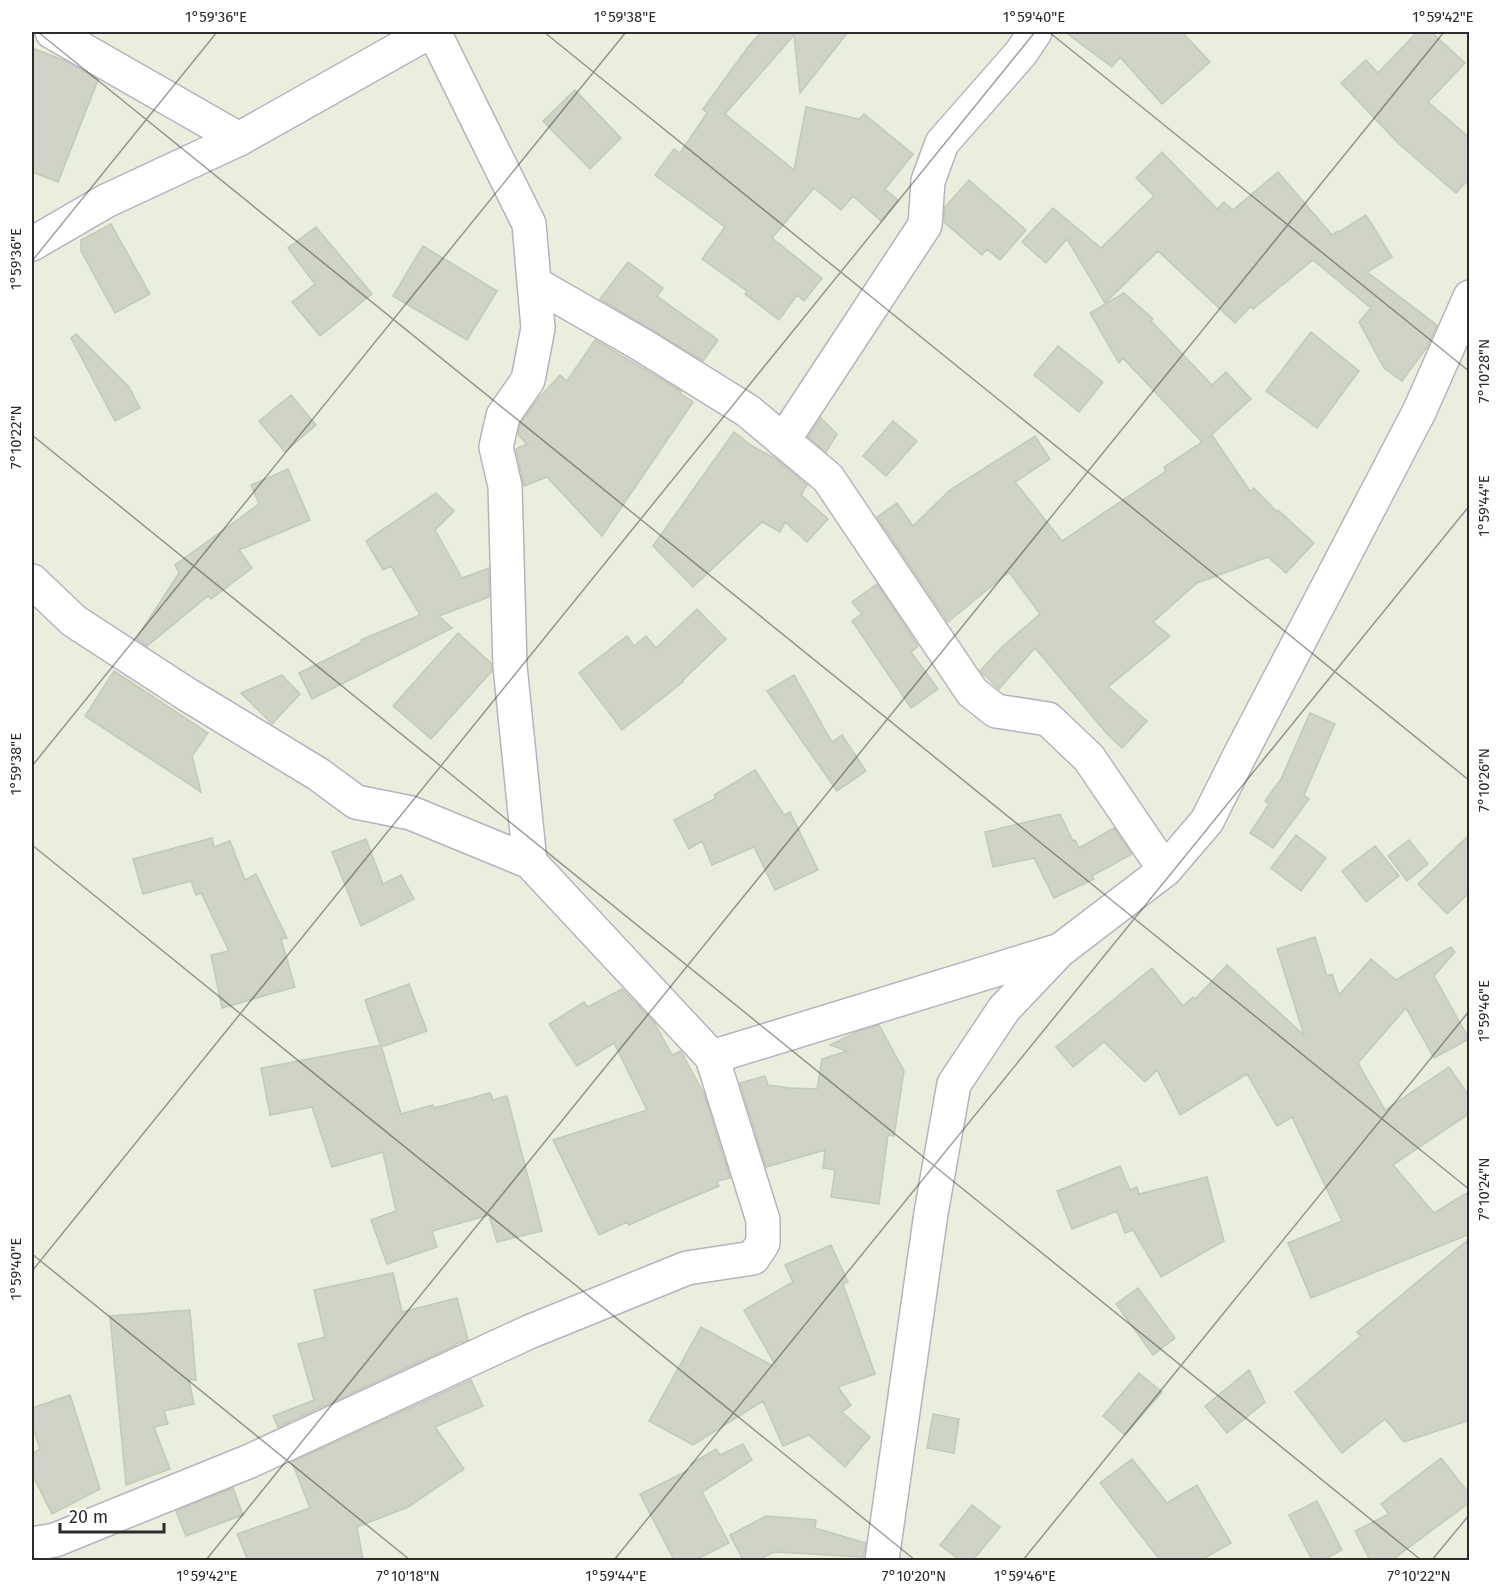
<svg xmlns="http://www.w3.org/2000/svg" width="1501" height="1592" viewBox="0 0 1501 1592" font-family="'Fira Sans',sans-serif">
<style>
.building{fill:#cfd4c6;stroke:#c3cab6;stroke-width:1.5}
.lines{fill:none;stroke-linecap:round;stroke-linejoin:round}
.street-casing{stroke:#b9b1c1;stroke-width:36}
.secondary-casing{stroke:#b9b1c1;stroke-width:36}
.street{stroke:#fff;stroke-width:33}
.secondary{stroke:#fff;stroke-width:33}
.ticks{fill:none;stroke:#2c2c2c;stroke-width:1.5;stroke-opacity:0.45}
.neatline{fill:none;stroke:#2c2c2c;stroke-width:2}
.ticks-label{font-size:15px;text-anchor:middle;fill:#2c2c2c}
</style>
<rect width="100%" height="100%" fill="#eaefdd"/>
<path class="building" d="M761,32H848L800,93L794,35L725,114L794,170L806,107L859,119L864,114L913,154L885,189L898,200L881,221L853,196L841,210L814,188L772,238L822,278L804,301L797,295L779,320L745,294L747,291L702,259L725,227L655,175L674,149L680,153L707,113L703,109L748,47Z
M1065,32H1182L1210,62L1162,104L1120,57L1112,67Z
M1417,32H1431L1465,63L1428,102L1470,138V178L1456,193L1399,144L1341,83L1366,60L1378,73Z
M32,48L66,61L98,80L58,182L32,172Z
M575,90L621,138L590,169L543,121Z
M1162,152L1217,209L1224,202L1233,210L1278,172L1332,235L1338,231L1339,232L1366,215L1392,257L1367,272L1437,325L1427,347L1402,381L1384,368L1359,322L1371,308L1313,260L1253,309L1250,307L1235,323L1158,251L1105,303L1067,239L1046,263L1022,242L1053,208L1101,248L1154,196L1136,178Z
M969,180L1026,230L1000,260L987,249L982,255L944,222L945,207Z
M111,224L150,294L115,313L81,251V240Z
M316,227L372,294L320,336L292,302L315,284L288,248Z
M423,246L497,291L467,340L393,296Z
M628,262L663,288L657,296L718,340L703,361L600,299Z
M1124,293L1153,319L1151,321L1212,385L1226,372L1251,399L1208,438L1212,435L1250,491L1254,488L1277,512L1278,510L1314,543L1286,573L1268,557L1197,583L1153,622L1170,636L1108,687L1147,721L1122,748L1108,735L1035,648L999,689L980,671L1002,647L1040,614L1009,572L948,622L877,517L897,503L913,526L950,490L1035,436L1050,459L1015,482L1062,541L1166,471L1164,467L1202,442L1123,358L1119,363L1090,313Z
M1311,332L1359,371L1317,428L1266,391Z
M76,334L129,387L140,408L115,421L71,338Z
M595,340L681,391L680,393L693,402L602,536L547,477L524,486L516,449L527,444L518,435L520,424L537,400L560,375L567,381Z
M1058,346L1103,382L1079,412L1034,375Z
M291,395L316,425L285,452L259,421Z
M821,418L837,434L826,452L808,437Z
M893,421L917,441L886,476L863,456Z
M734,432L752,446L776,459L807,485L801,495L828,519L807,542L785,522L780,532L762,522L693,587L653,546Z
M288,469L310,520L239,550L252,568L211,599L208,596L147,646L136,639L179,573L175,565L259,504L251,485Z
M436,493L454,511L435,530L462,578L489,568V597L439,616L452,628L312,699L299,673L362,642L361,640L420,615L391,566L383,570L366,541Z
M877,584L918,646L911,652L938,689L911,708L852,621L862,614L852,602Z
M697,609L726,639L682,681L683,682L622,730L579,673L627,636L634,646L646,636L656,648Z
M458,633L491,663L492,671L431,739L393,706Z
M114,671L208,733L192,756L201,792L85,716Z
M282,675L300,694L272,724L241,693Z
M794,675L832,742L842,735L866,771L837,791L767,691Z
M1310,713L1335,724L1304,795L1309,799L1273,848L1250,833L1269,804L1265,801L1281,779Z
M755,770L784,815L790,812L818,870L775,890L754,847L712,865L702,841L689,849L674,820L716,798L714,795Z
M1060,814L1073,841L1075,840L1079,848L1114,828L1132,854L1092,876L1094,879L1054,898L1034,858L993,867L985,832Z
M1470,834V892L1447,914L1418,884Z
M1296,835L1326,858L1301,891L1271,868Z
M212,838L214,847L230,841L245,880L256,874L287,938L281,939L295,987L222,1008L211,955L229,951L201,893L196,895L191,881L143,894L133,859Z
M366,839L383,884L401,875L414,899L361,926L332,852Z
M1409,840L1428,864L1407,881L1388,856Z
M1375,846L1399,876L1366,902L1342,871Z
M1315,937L1327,976L1332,974L1339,995L1371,959L1396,980L1451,947L1455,952L1434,976L1469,1039L1434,1058L1406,1008L1358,1063L1385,1110L1449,1067L1470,1097V1113L1393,1165L1434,1213L1470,1191V1234L1311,1298L1288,1243L1342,1221L1292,1117L1277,1126L1247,1074L1180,1115L1157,1070L1145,1082L1104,1042L1073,1067L1056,1047L1152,968L1183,1006L1193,997L1195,999L1227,965L1304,1035L1277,949Z
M409,984L427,1031L381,1047L365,1000Z
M622,989L654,1022L672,1055L681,1051L682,1053L704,1094L730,1178L717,1181L719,1186L662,1210L629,1225L627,1222L599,1235L553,1140L647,1110L614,1043L577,1066L549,1024L584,1002L588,1007Z
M879,1025L904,1071L894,1136L888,1135L879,1204L831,1197L835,1170L823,1168L825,1150L766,1167L740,1083L765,1076L768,1085L790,1088L817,1089L822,1059L847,1051L830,1045L859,1031Z
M381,1045L401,1114L433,1105L434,1108L490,1093L493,1100L507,1096L542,1231L497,1242L489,1215L432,1231L437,1247L387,1264L371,1220L396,1211L383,1152L332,1167L312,1107L270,1115L261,1068Z
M1120,1166L1130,1190L1137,1187L1139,1194L1207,1177L1224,1241L1161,1277L1133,1230L1125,1233L1117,1211L1072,1229L1057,1191Z
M1470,1238V1420L1404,1442L1385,1419L1342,1453L1295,1392L1361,1336L1357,1332Z
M831,1245L848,1282L843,1284L875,1374L838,1387L851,1405L842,1412L870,1437L845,1467L809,1435L783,1446L763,1401L693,1445L649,1421L701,1327L777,1368L744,1310L793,1282L785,1265Z
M393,1273L402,1312L457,1298L468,1340L455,1344L456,1345L278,1427L273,1416L314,1400L298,1344L325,1337L314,1290Z
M1138,1288L1175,1338L1153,1355L1116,1304Z
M190,1310L196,1380H189L194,1404L164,1411L168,1424L154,1427L170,1469L126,1485L110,1316Z
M1249,1370L1265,1402L1227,1433L1205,1406Z
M1139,1373L1162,1392L1125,1435L1103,1416Z
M471,1380L483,1406L435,1427L464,1469L408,1507L357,1527L363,1560H248L237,1534L310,1508L292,1462Z
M70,1395L100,1489L52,1514L32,1474V1454L40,1449L32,1425V1408Z
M933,1414L959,1419L954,1453L927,1448Z
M743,1444L752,1460L702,1492L729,1543L695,1560H674L640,1494L693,1468L691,1464L716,1449L720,1455Z
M1441,1458L1470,1495V1502L1392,1560H1370L1355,1531L1389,1514L1381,1504Z
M1132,1459L1167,1503L1197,1485L1231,1543L1201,1560H1160L1100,1483Z
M233,1488L243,1515L186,1536L176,1511Z
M1317,1501L1342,1550L1323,1560H1312L1289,1515Z
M972,1505L1000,1527L973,1560H960L940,1545Z
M766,1516L816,1520L815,1528L866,1543L863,1557L774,1552L758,1560H743L730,1535Z"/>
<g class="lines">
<defs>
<path id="street" d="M52,32L239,139
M434,32L529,224L538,328L528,380L503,416L496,447L505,486L510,666L530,862
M534,283L642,345L748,411L828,478L972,692L996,711L1048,719L1089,758L1165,870
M783,441L925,225L928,181L942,143L1021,53L1035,32
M32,581L74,621L188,695L318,774L356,802L411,813L530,862L712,1057L763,1220V1243L753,1258L687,1268L529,1332L250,1461L55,1540L32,1544
M712,1057L1057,951
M882,1560L931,1213L954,1084L1004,1009L1059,951L1165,870L1207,821L1241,753L1419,412L1470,297"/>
<path id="secondary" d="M32,244L106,201L239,139L429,32"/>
</defs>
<use href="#street" class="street-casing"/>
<use href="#secondary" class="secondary-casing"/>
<use href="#street" class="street"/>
<use href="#secondary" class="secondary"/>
</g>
<path class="ticks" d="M38,32L1470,1190M544,32L1470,781M1049,32L1470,372M32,261L217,32M32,435L1421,1560M32,766L626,32M32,845L915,1560M32,1254L410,1560M32,1271L1035,32M206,1560L1444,32M614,1560L1470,505M1023,1560L1470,1010M1432,1560L1470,1514"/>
<rect width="1501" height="1592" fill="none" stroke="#ffffff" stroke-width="66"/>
<path d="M60 1523v9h104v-9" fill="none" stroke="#2c2c2c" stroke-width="3"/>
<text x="69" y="1523" font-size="18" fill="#2c2c2c" stroke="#ffffff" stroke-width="4.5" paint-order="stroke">20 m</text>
<rect x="33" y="33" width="1435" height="1526" class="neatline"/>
<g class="ticks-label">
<text x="216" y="22">1°59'36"E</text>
<text x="625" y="22">1°59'38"E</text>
<text x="1034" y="22">1°59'40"E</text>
<text x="1443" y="22">1°59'42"E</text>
<text transform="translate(16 259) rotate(-90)" y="5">1°59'36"E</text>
<text transform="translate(1484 371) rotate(-90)" y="5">7°10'28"N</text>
<text transform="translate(16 437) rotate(-90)" y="5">7°10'22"N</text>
<text transform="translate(1484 506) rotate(-90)" y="5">1°59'44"E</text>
<text transform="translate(16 764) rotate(-90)" y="5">1°59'38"E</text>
<text transform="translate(1484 780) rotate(-90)" y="5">7°10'26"N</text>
<text transform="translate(1484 1011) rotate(-90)" y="5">1°59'46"E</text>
<text transform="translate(1484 1189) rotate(-90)" y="5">7°10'24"N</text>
<text transform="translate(16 1269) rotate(-90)" y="5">1°59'40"E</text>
<text x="207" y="1581">1°59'42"E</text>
<text x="408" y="1581">7°10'18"N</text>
<text x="616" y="1581">1°59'44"E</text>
<text x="914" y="1581">7°10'20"N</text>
<text x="1025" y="1581">1°59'46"E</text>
<text x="1419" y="1581">7°10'22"N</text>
</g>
</svg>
